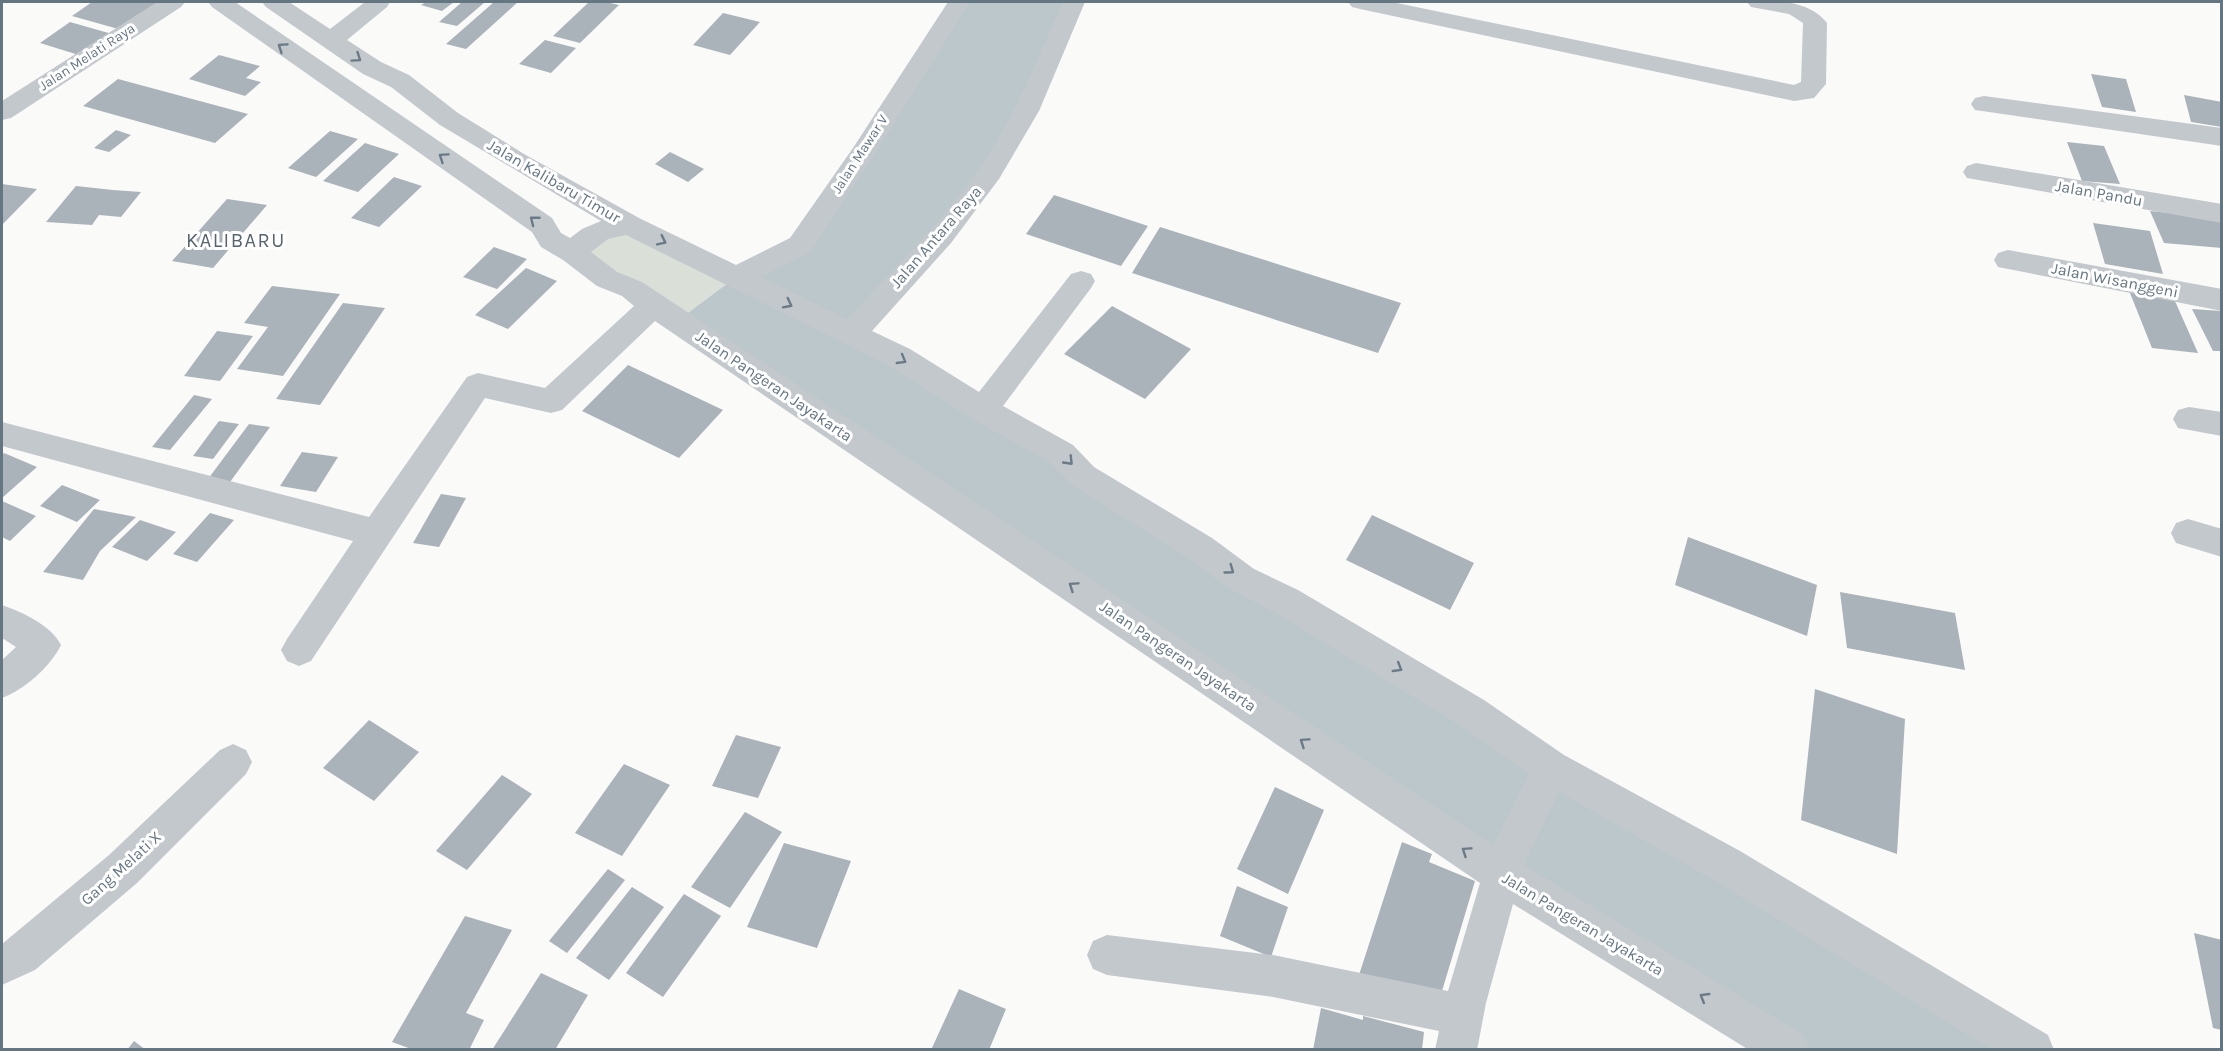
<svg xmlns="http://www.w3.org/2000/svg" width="2223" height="1051" viewBox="0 0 2223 1051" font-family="Karla,sans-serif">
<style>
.green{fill:#dadfd7}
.water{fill:#bbc7cb}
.building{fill:#aab3b9}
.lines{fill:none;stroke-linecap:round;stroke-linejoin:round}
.minor{fill:#c3c8cc;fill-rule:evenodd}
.oneway{stroke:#6a7a87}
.labels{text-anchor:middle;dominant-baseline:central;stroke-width:6;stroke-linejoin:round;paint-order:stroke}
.far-street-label{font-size:14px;fill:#657683;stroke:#fff}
.street-label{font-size:16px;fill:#657683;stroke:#fff}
.quarter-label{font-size:20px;letter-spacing:1.5px;fill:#57646e;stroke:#fff}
</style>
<rect width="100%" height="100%" fill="#fafaf8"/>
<path class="green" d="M629,225L736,277L677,321L573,253Z"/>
<path class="water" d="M959,2H1074L1016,131L850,334L2033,1049H1789L677,321L736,277L800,244Z"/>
<path class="building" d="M92,2H152L159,3L122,30L72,16Z
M426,2H454L442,11L421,5Z
M462,2H485L457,26L439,22Z
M494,2H518L466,49L446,44Z
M589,2H606L619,5L580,43L553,36Z
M723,13L760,22L730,55L693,45Z
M70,22L112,34L82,56L40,43Z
M545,40L576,48L551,73L519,64Z
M219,55L260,66L246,78L261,82L245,96L189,79Z
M2091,74L2126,79L2136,112L2102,107Z
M118,79L248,114L215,143L83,106Z
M2184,95L2222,102V127L2191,122Z
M116,130L131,135L109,152L94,148Z
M330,131L358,139L316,177L288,168Z
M2067,142L2104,146L2120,184L2082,181Z
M365,143L399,154L358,192L323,181Z
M670,152L704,169L688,182L655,164Z
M394,177L422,186L379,227L351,218Z
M2,184L37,189L2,225Z
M76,186L113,190L141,192L121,217L99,215L92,225L46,222Z
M1054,195L1148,226L1121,266L1026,234Z
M227,199L267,205L213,268L172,261Z
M2150,211L2222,218V248L2164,243Z
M2093,223L2150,231L2163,274L2105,264Z
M1160,227L1401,303L1378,353L1132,273Z
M494,247L527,259L497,289L463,277Z
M526,268L557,281L508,329L475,315Z
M272,286L340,294L283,376L237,369L268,327L244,323Z
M2128,288L2171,292L2198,353L2152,348Z
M343,303L385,308L320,405L276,399Z
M1112,306L1191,349L1145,399L1064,354Z
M2192,309L2222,311V351H2213Z
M217,331L253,336L220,381L184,376Z
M628,365L723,410L679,458L582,411Z
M194,395L212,399L170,450L152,447Z
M219,421L239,424L213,459L193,456Z
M249,424L270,427L230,482L208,479Z
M302,452L338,457L316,492L280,486Z
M4,453L37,467L2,498V455Z
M62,485L100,500L77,522L40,506Z
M441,494L466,498L439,547L413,543Z
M2,501L36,516L10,541L2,537Z
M94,509L136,517L100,551L83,580L43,572Z
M210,513L234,520L197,562L173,554Z
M1372,515L1474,563L1450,610L1346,560Z
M140,520L176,532L147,561L112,547Z
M1688,537L1817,585L1807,636L1675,585Z
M1840,592L1955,613L1965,670L1847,648Z
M1815,689L1905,719L1897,854L1801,820Z
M369,720L419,752L374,801L323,768Z
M736,735L781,747L758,798L712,786Z
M624,764L670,785L622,856L575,833Z
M502,775L532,794L467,870L436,851Z
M1275,787L1324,810L1288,894L1237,869Z
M745,812L782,832L730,908L691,887Z
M1402,842L1432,854L1429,862L1475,881L1439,1001L1359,975Z
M784,843L851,861L817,948L747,927Z
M608,869L625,880L567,953L549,941Z
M1237,886L1288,907L1271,957L1220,936Z
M632,887L664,907L609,980L576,958Z
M684,894L721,916L663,997L626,973Z
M465,916L512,930L466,1013L484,1020L469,1050H414L392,1042Z
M2194,933L2222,940V1030L2213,1028Z
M541,973L588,995L555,1050H492Z
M959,989L1006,1009L989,1050H931Z
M1321,1008L1363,1020V1016L1424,1032L1422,1050H1313Z
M134,1041L146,1050H127Z"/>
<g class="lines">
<path class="minor" d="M157,2H185L181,7L11,118L2,120V101Z
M208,2H235L552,218L561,233L570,238L582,229L601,221L440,125L391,87L363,74L266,7L262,2H289L330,29L365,2H390L387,7L347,40L381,62L409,75L458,113L524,154L639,218L736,265L790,238L853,148L948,2H970L871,160L810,252L761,277L847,319C898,265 952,213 992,149C1021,103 1040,51 1063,2H1085L1039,111L999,179L951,243L872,331L910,349L979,392L1071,274L1081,271L1091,274L1095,281L1091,288L1003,406L1073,445L1094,467L1212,538L1254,569L1298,590L1484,700L1564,755L1740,851L2048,1035L2054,1050H1993L1712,879L1559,792L1524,865L1804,1035L1810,1050H1749L1513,904L1486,1003L1477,1050H1435L1439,1031L1273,997L1107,975L1093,969L1087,955L1093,941L1107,935L1273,955L1448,991L1480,883L655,321L562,410L551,413L485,398L311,661L299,666L287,661L281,650L287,639L353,541L2,446V422L369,517L467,377L478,373L545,388L634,306L622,296L597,286L563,260L541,247L532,232L212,7ZM626,235L888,365L972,419L1051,463L1072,485L1188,558L1230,589L1274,612L1458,724L1529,774L1493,845L642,282L617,272L591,252L608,239Z
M1348,2H1392L1794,85L1801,82L1803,23L1789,14L1751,7L1747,2C1776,0 1809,0 1827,23L1826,84L1814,98L1794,101L1360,9L1352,7Z
M1984,96L2222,128V146L1975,110L1971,104L1975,98Z
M1976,163L2222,204V223L1967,178L1963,172L1967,166Z
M2008,250L2222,289V311L1998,267L1994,260L1998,253Z
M2189,407L2222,412V436L2178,428L2173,419L2178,410Z
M2188,519L2222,529V557L2176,543L2171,533L2176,523Z
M2,605C22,612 51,625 61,645C51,666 24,690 2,698V660L16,647L2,638Z
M233,744L246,750L252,762L246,774L137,883L35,970L2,985V944L109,855L220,750Z"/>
</g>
<defs><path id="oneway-chevron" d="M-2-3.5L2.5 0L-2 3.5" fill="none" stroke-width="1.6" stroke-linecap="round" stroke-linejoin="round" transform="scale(1.5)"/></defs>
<g class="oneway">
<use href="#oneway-chevron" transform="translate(282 47) rotate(-146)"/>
<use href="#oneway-chevron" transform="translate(357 58) rotate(34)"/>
<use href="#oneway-chevron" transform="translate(443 157) rotate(-146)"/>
<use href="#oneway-chevron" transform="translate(534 220) rotate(-142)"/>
<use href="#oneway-chevron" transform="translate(662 241) rotate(26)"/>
<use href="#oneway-chevron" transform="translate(788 304) rotate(27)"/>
<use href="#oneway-chevron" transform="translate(902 360) rotate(30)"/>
<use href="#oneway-chevron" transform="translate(1069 461) rotate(46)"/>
<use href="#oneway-chevron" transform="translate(1230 570) rotate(36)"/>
<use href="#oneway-chevron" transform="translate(1073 586) rotate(-146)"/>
<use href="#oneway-chevron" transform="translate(1398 668) rotate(31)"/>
<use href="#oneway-chevron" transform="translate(1304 742) rotate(-146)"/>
<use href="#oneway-chevron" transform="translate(1466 851) rotate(-146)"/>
<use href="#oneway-chevron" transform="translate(1704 997) rotate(-149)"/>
</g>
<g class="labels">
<g class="far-street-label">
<text transform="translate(87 57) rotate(-33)">Jalan Melati Raya</text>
<text transform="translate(860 154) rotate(-57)">Jalan Mawar V</text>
</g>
<g class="street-label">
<text transform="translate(554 181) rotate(30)">Jalan Kalibaru Timur</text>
<text transform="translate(2099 193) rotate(10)">Jalan Pandu</text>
<text transform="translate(936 237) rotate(-49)">Jalan Antara Raya</text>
<text transform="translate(2115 280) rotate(11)">Jalan Wisanggeni</text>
<text transform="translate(774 386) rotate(34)">Jalan Pangeran Jayakarta</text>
<text transform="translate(1178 656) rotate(34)">Jalan Pangeran Jayakarta</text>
<text transform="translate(121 868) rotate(-42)">Gang Melati X</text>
<text transform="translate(1583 924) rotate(31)">Jalan Pangeran Jayakarta</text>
</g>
<g class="quarter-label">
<text x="236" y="240">KALIBARU</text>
</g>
</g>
<rect width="2223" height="1051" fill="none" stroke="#657683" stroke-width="6"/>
</svg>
